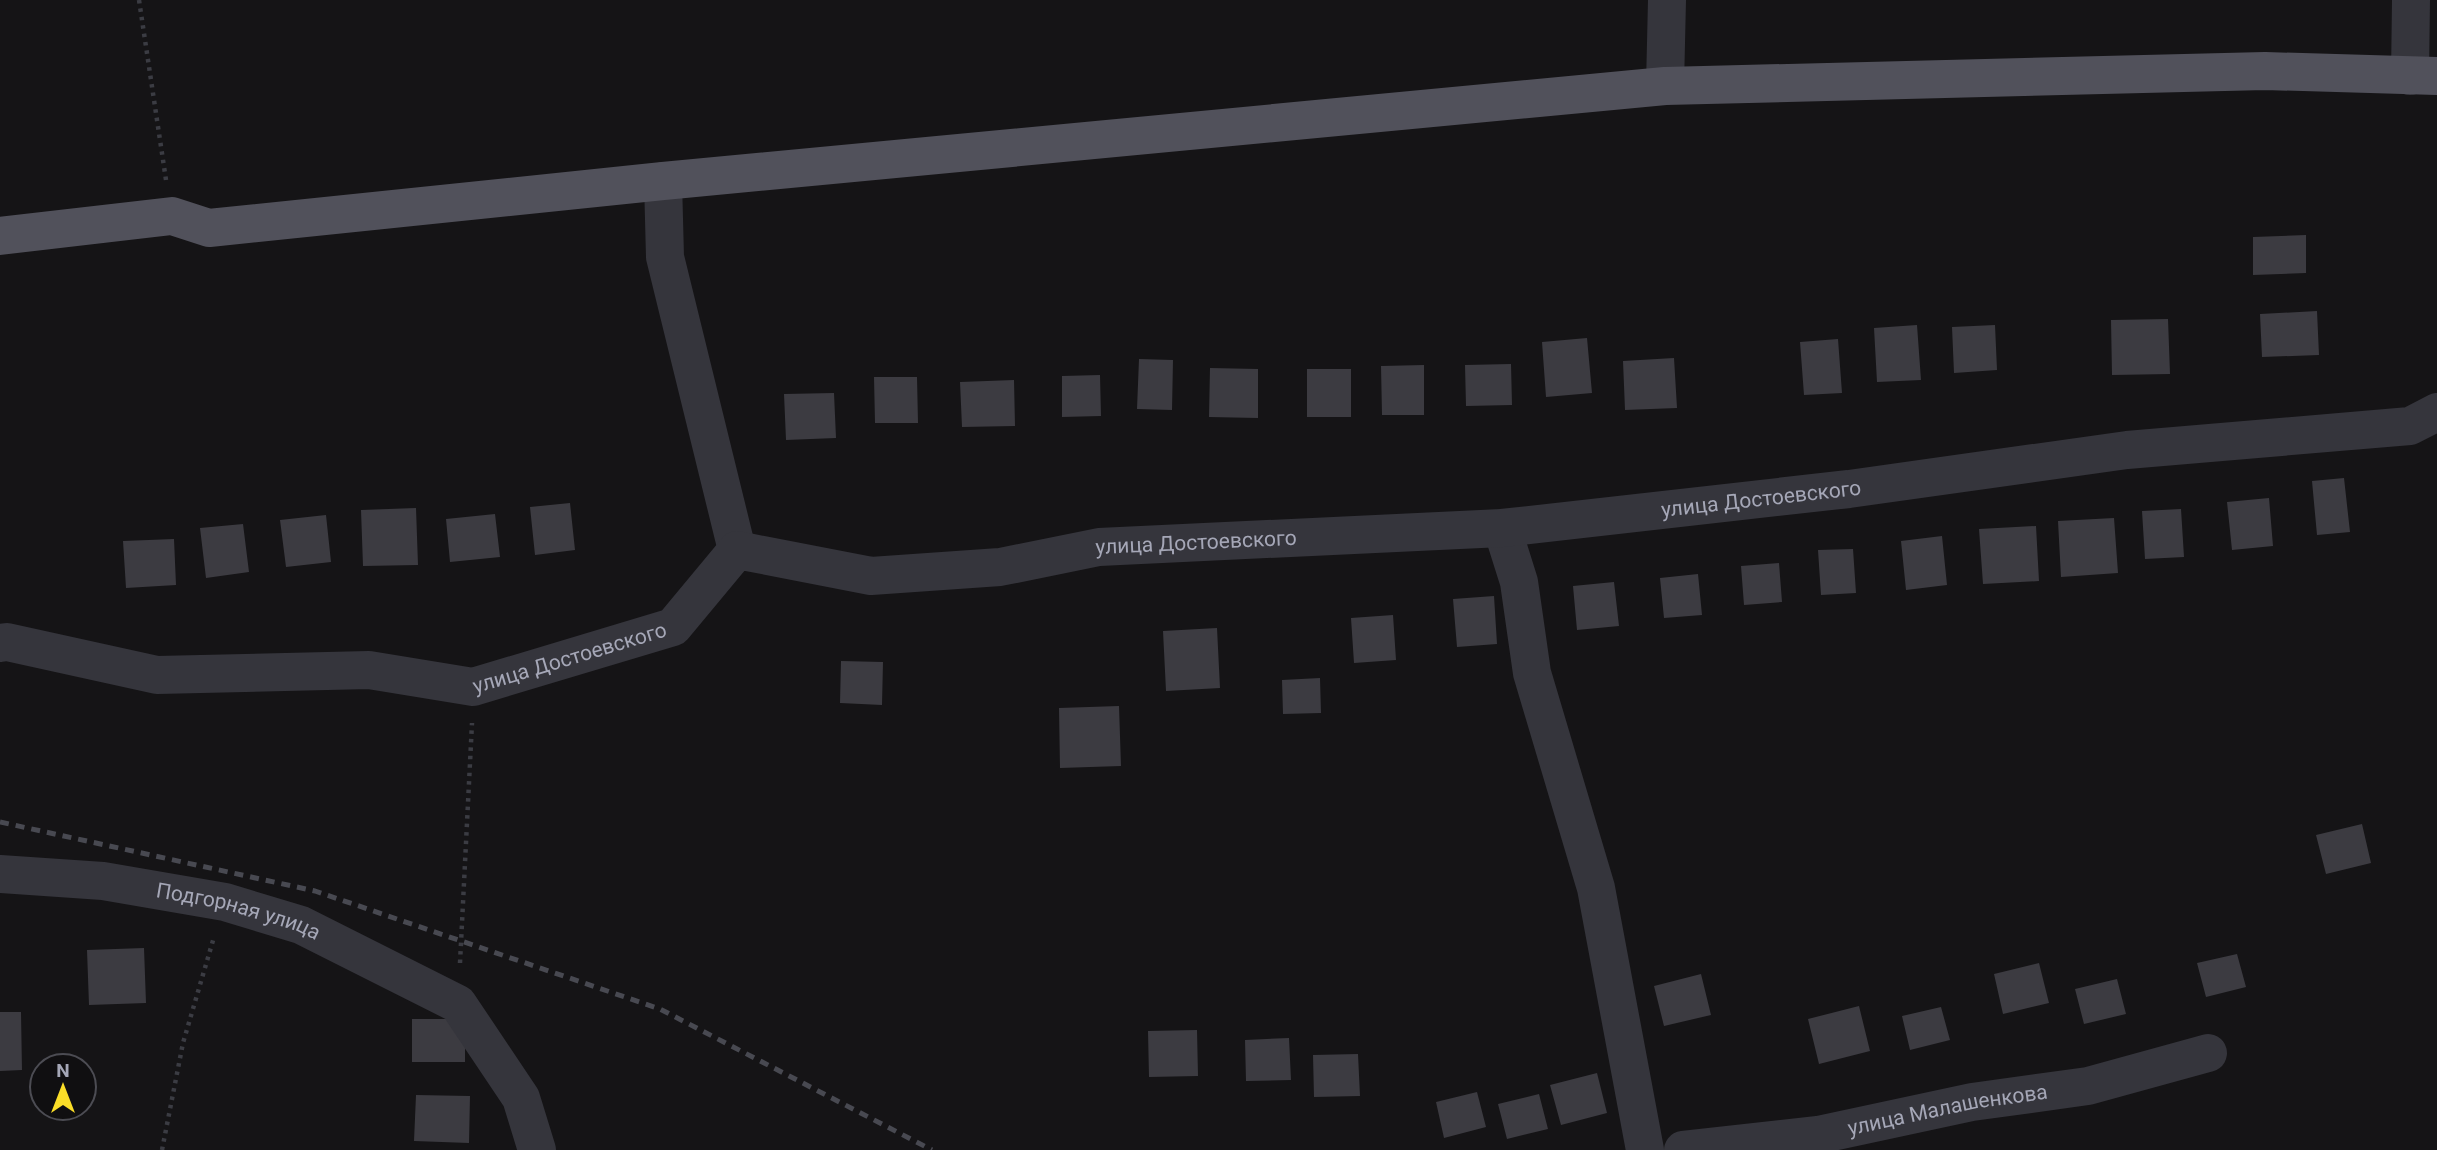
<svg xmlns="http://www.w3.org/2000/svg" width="2437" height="1150" viewBox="0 0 2437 1150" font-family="Roboto,sans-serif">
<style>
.building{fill:#3c3b41}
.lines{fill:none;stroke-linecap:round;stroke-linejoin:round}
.path{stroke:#3b3c43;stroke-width:4.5;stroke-dasharray:3.5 5;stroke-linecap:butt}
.minor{stroke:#35353c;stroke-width:38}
.major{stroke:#51515b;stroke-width:38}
.rail{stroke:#484951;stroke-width:5;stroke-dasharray:9 7;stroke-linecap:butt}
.labels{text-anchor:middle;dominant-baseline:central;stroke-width:7;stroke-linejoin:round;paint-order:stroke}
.street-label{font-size:21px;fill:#a5a7b7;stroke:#100f11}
</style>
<rect width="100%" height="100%" fill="#151416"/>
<path class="building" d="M2306,235V273L2253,275V237Z
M2317,311L2319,355L2262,357L2260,314Z
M2168,319L2170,374L2112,375L2111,320Z
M1917,325L1921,380L1877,382L1874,328Z
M1995,325L1997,370L1954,373L1952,327Z
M1587,338L1592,393L1546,397L1542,342Z
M1838,339L1842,393L1804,395L1800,342Z
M1674,358L1677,408L1625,410L1623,361Z
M1139,359L1173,360L1172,410L1137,409Z
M1511,364L1512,405L1466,406L1465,365Z
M1424,365V415H1382L1381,366Z
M1210,368L1258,369V418L1209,417Z
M1307,369H1351V417H1307Z
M1100,375L1101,416L1062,417V376Z
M874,377H917L918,423H875Z
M1014,380L1015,426L962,427L960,382Z
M834,393L836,438L786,440L784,394Z
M2344,478L2350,532L2317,535L2312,481Z
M2269,498L2273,546L2232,550L2227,502Z
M570,503L575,550L535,555L530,507Z
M416,508L418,565L363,566L361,510Z
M2181,509L2184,557L2145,559L2142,511Z
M495,514L500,557L450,562L446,519Z
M326,515L331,562L286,567L280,520Z
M2114,518L2118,573L2061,577L2058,521Z
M243,524L249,572L206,578L200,528Z
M2036,526L2039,581L1983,584L1979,529Z
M1942,536L1947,585L1906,590L1901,541Z
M174,539L176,585L126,588L123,541Z
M1853,549L1856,593L1821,595L1818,550Z
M1779,563L1782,602L1744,605L1741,566Z
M1698,574L1702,615L1664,618L1660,578Z
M1614,582L1619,626L1577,630L1573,586Z
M1494,596L1497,644L1457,647L1453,599Z
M1393,615L1396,660L1354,663L1351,618Z
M1217,628L1220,688L1166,691L1163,631Z
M841,661L883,662L882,705L840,703Z
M1320,678L1321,713L1283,714L1282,680Z
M1119,706L1121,766L1060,768L1059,708Z
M2362,824L2371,863L2326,874L2316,835Z
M144,948L146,1003L89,1005L87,950Z
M2237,954L2246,987L2206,997L2197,963Z
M2039,963L2049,1003L2003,1014L1994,974Z
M1701,974L1711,1015L1664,1026L1654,986Z
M2117,979L2126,1014L2084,1024L2075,989Z
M1859,1006L1870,1051L1819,1064L1808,1019Z
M1941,1007L1950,1040L1910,1050L1902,1016Z
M0,1012H21L22,1070L0,1071Z
M412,1019H465V1062H412Z
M1197,1030L1198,1076L1149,1077L1148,1031Z
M1289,1038L1291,1080L1246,1081L1245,1040Z
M1358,1054L1360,1096L1314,1097L1313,1055Z
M1597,1073L1607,1113L1561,1125L1550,1085Z
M1477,1092L1486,1127L1444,1138L1436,1102Z
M1539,1094L1548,1129L1507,1139L1498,1104Z
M416,1095L470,1096L469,1143L414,1141Z"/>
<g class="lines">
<path class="path" d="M139,0L166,180
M460,963L472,723
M162,1150L183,1043L214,937"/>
<g class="minor">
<path d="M2410,76L2411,0"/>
<path d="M1665,86L1667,0"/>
<path d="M663,181L665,257L737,550"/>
<path d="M1502,528L1519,582L1532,673L1596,888L1645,1150"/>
<path id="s1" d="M0,643L7,642L157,675L369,670L473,687L673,627L737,550L871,576L1000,567L1099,547L1502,528L1849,489L2127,450L2410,426L2437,412"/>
<path id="s2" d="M0,874L103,881L225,902L301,925L458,1004L521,1098L537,1150"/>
<path id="s3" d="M1683,1150L1818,1135L1972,1102L2088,1086L2208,1053"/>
</g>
<path class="major" d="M0,236L172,216L209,228L663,181L1665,86L2265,71L2437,76"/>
<path class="rail" d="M0,822L315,891L660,1009L932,1150"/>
</g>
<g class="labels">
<g class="street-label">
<text stroke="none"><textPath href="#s1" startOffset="1818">улица Достоевского</textPath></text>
<text stroke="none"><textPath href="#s1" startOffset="1251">улица Достоевского</textPath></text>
<text stroke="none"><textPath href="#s1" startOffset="579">улица Достоевского</textPath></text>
<text stroke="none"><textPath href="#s2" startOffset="242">Подгорная улица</textPath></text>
<text stroke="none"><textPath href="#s3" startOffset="268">улица Малашенкова</textPath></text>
</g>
</g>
<g transform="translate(63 1087)"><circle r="33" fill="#100f11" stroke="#4c4c53" stroke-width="2"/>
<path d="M0-5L12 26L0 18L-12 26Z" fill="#fbde28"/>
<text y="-10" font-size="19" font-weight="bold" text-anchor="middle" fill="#a5a7b7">N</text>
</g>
</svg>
